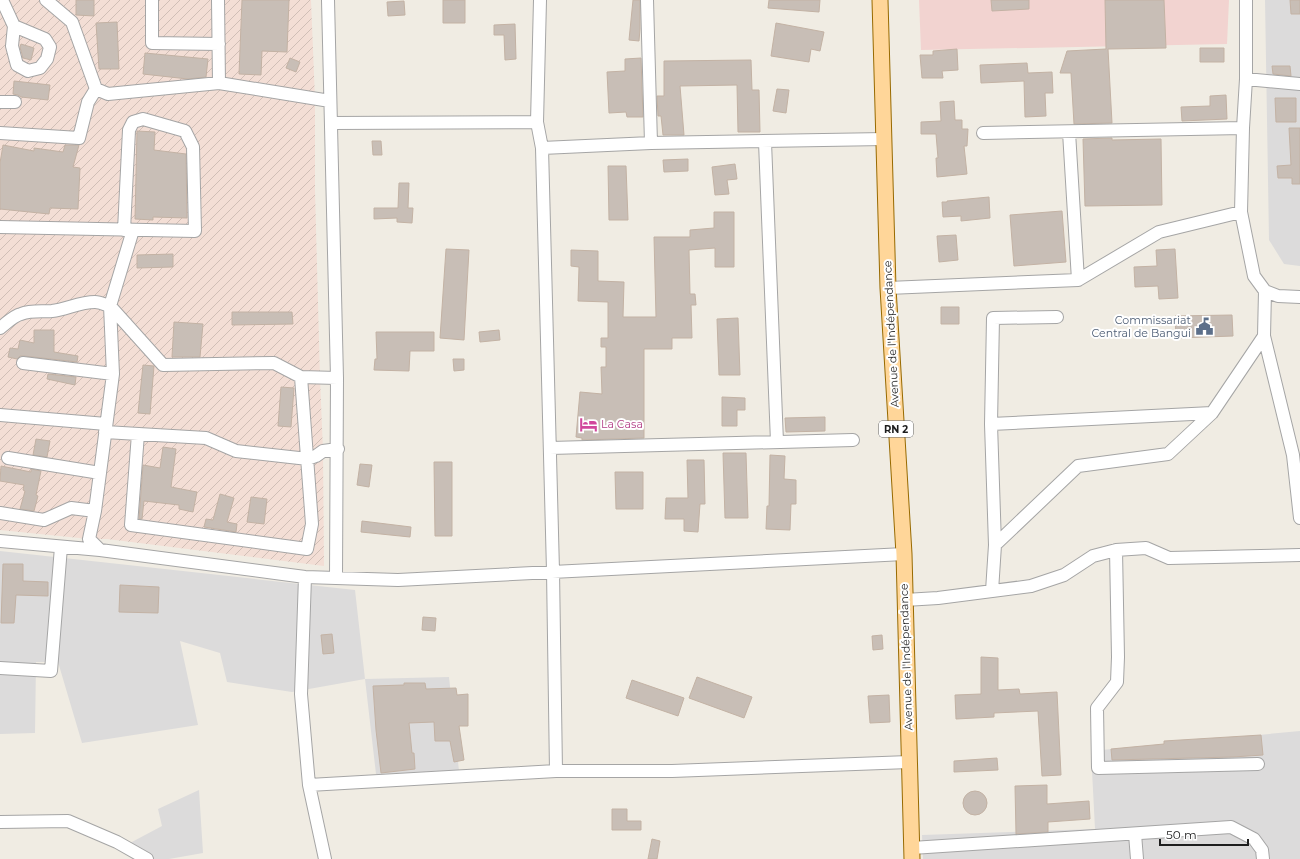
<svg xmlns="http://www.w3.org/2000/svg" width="1300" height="859" viewBox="0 0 1300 859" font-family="Montserrat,sans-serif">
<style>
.residential{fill:#dcdbdb}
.commercial{fill:#f2d3d0}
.military{fill:url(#military-furrows)}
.building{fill:#c8beb6;stroke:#c3b2a4}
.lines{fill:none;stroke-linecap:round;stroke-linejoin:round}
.minor-casing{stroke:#a5a5a5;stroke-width:14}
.major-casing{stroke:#986a00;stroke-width:17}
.minor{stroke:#fff;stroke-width:12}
.major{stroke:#ffd699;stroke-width:15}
.labels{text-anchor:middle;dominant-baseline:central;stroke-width:4;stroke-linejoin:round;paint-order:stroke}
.shield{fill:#fff;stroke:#626262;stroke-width:1}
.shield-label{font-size:10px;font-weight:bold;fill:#1e1e1e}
.service-label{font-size:11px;fill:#4e5e75;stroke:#fff;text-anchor:end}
.street-label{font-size:11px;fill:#1e1e1e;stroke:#fff}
.hotel-label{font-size:11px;fill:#b23c85;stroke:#fff;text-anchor:start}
</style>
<defs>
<pattern id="military-furrows" width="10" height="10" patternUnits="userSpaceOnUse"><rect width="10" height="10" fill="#f3ded5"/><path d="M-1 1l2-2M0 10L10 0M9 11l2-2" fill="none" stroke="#d0beb6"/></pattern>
</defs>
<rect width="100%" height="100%" fill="#f0ece3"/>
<path class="residential" d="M1265,0H1300V266L1284,264L1269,240Z
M0,551L355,590L365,679L449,677L459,771L376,774L365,679L292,692L227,682L220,653L180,641L198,725L82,743L58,662H36L35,733L0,734Z
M1300,731V859H923L922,835L1095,829L1091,751Z
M199,790L203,853L169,859H153L130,843L162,826L158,809Z"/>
<path class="commercial" d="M919,0H1229L1227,44L921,50Z"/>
<path class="military" d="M0,0H311L315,99V191L320,378L323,451L324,566L107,539H89L0,530Z"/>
<path class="building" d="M76,0H94V16L76,15Z
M242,0H289L287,52L262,51L261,75L239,74Z
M443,0H465V23H443Z
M633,0H640V29L639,41L629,40Z
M769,0H820L819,12L768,8Z
M991,0H1029V9L992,11Z
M1105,0H1164L1166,48L1108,49L1112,123L1074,124L1071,73H1060L1067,51L1106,49Z
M1290,0H1300V14H1291Z
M404,1L405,15L388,16L387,2Z
M117,22L119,69H99L96,23Z
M776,23L824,32L820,51L811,49L809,62L771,56Z
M515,24L516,59L505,60L504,35H494V25Z
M21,44L34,48L31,60L23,58L20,47Z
M1200,48H1224V62H1200Z
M957,49L958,70L942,71L943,78H922L920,55H933V51Z
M145,53L208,59L206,77L188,79L143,74Z
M290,58L300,62L296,72L286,68Z
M641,58L643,117H627L626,112L609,113L607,72L625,71V59Z
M751,60L752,90H759L760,132H738L737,85L680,86L684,135H663L661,116H658L657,96H664V61Z
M1027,63L1028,73L1052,72L1053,93H1045L1046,116L1025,117L1024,81L981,83L980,65Z
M1272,66H1290L1291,76L1273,74Z
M14,81L50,85L48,100L21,97L18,95L13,94Z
M777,89L789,90L786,113L773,111Z
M1226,95L1227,119L1182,121L1181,107L1210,106V96Z
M1275,98H1296V122H1276Z
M954,101L955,120H962V129H968L967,146H964L967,174L937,177L936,158H938L936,134H921V122L941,121L940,102Z
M1289,128H1300V184H1292V178H1278L1277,166L1291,165Z
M137,131L155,132L154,150L186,154L187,218L153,217V220L135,219Z
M1112,138V140L1161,139L1162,205L1085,206L1083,139Z
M372,141H381L382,155H373Z
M3,145L34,151V148L63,152L65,145H79L73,167L80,168L78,209L50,208L49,214L0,209V163Z
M688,159V171L664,172L663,160Z
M735,164L737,179L727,180L729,194L715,195L712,167Z
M608,166H626L628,220H609Z
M399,183H409L408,208H413L412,223L397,222V218L374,219V208H398Z
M989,197L990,218L961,221V216L943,217L942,202H947V201Z
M1062,211L1066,262L1014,266L1010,215Z
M714,212H734V267H715V248L689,250L690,294H695L696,305H691L692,338H672V349H644V438L582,440V438L576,437L580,392L602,394L601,367H606V347H601V338H608V302L578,301L579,267L571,266V250L598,251V281L624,282L623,317H656L654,237H690V230L714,228Z
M956,235L958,260L939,262L937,236Z
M446,249L469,250L464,340L440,338Z
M1175,249L1178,298L1159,299L1158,286L1135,287L1134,267L1157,266L1156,250Z
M173,254V267L137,268V255Z
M941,307H959V324H941Z
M232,312H292L293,324L232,325Z
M1232,315L1233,336L1176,338L1175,316Z
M738,318L740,375H719L717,319Z
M174,322L203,324L200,357H172Z
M34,330H54V352L78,356L77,362L24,356H20L17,359L8,357L10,348L18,349L20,340L34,343Z
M499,330L500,340L480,342L479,332Z
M376,332H434V351H410L409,371L374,370L375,359H377Z
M453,359H464V370L454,371Z
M143,365L154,366L150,414L138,413Z
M48,374L76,377L75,385L47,379Z
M281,387L294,388L291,427L278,426Z
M722,397L745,398V410H737V426H722Z
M825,417V431L786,432L785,418Z
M36,439L50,441L47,457L33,455Z
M163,447L176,449L171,487L197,492L193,512L179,509V505L144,501L142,519H139L143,465L160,468Z
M723,453H746L748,518H725Z
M770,455L785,456L784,479L796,480V504H791L790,530L766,529L767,506H769Z
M687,460H704L705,504H700L698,532L684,531V519H665L666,498H688Z
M434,462H452V536H435Z
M360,464L372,465L369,487L357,485Z
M1,466L31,472V469L41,471L36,495L38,496L34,511L20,509L25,491L23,490L24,485L0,481Z
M615,472H643V509H616Z
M220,494L234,498L227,522L237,524L236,532L204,527L206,519L213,520Z
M251,497L267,499L264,524L247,522Z
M362,521L411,527L410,537L361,532Z
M3,564H23V581L48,582V596L16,595L14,623H1Z
M120,585L159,587L158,613L119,612Z
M423,617L436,618L435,631L422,630Z
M332,634L334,653L323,654L321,635Z
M882,635L883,649L873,650L872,636Z
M981,657L998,658V690L1019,689L1020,694L1057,692L1061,775L1042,776L1038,711L994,713V717L956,719L955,695L981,694Z
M697,677L752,697L744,718L689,698Z
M632,680L684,698L678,716L626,698Z
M404,683H425L426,689L456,688L457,695L468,694V726H459L464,760L454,762L450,741H435L434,722L409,723L412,753H414L415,769L381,773L376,730L373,686L404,685Z
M889,695L890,722L870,723L868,696Z
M1261,735L1263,755L1233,757L1112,760L1111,749L1164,744V741Z
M997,758L998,770L954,772V761Z
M1047,785V804L1089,801L1090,819L1048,822V832L1016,834L1015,786Z
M963 803a12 12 0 1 1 24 0a12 12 0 1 1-24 0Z
M612,809H627V821H641V830H612Z
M652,839L660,841L657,859H648Z"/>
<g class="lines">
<defs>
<path id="minor" d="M2,0L14,26L12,46L17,65L28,71L40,68L47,59L50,47L45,39L14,26
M46,0L72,22L96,89L108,94L219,83L330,101
M152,0V43L219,44
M218,0L219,83
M328,0L337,378L336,577
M647,0L651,143
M1246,0V79L1243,128L1241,212L1254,276L1265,291L1278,296L1300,297
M1246,79L1300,84
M0,102H15
M537,122L540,0
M331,123L537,122L542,148L553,571L556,771
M1069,132L1078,280
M0,133L79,138L88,102L96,89
M983,133L1243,128
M765,142L777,442
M542,148L651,143L885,139
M0,227L195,231L193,147L185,131L143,119L133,122L129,130L124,230
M888,288L1078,280L1159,232L1241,212
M1265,291L1264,336L1293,455L1300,518
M0,328C7,323 13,316 21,314C31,310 42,312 52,311C67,309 80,302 95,302C100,302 106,305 110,306L163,365L274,363L301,377L337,378
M23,363L113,374
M0,415L106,424
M991,424L1212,413
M105,432L206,438L236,451L308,459L316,456L323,451L338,449
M138,434L131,525L307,549L312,524L301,377
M550,448L853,440
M8,458L100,473
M0,513L44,520L71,508L95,511
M0,541L100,550L305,577L398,580L904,554
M995,545L1078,466L1168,454L1212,413L1264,336
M100,550L89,539L95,511L113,374L110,306L133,230
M1116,550L1118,657L1117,682L1097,708L1098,768L1258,764
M305,577L301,694L309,785L325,859
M992,591L995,545L991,424L993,318L1057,317
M905,600L938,598L1031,586L1064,575L1093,556L1116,550L1146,548L1169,558L1300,555
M0,668L51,671L61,547
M309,785L556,771H672L909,762
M0,822L68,821L117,842L147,859
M1135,834L1137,859
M912,848L1231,827L1254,839L1262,850L1263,859"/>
<path id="major" d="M880,0L888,288L904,554L912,859"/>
</defs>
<use href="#minor" class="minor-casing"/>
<use href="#major" class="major-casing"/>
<use href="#minor" class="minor"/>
<use href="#major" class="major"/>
</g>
<defs>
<symbol id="civic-bare" viewBox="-9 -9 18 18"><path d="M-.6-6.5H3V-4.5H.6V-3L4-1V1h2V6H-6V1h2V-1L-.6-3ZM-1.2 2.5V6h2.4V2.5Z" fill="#5c6f8a" stroke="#fff" stroke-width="2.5" paint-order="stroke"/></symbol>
<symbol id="hotel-bare" viewBox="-9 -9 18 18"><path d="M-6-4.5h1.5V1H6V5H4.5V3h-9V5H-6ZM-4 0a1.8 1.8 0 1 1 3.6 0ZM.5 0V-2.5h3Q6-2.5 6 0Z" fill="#d1479c" stroke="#fff" stroke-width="2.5" paint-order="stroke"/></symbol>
</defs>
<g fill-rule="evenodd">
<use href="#civic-bare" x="1192" y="314" width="25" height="25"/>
<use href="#hotel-bare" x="576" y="412" width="25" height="25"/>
</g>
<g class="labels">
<rect class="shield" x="879" y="421" width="34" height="16" rx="3"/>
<g class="shield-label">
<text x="896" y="429">RN 2</text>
</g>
<g class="service-label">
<text x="1191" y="320">Commissariat<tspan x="1191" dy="13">Central de Bangui</tspan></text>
</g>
<g class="street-label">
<text transform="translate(891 334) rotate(-93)">Avenue de l'Indépendance</text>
<text transform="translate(906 657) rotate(-92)">Avenue de l'Indépendance</text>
</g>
<g class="hotel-label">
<text x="601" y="424">La Casa</text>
</g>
</g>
<path d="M1160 839v6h88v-6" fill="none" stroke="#1e1e1e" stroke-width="2"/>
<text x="1166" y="839" font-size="12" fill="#1e1e1e" stroke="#ffffff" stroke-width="3" paint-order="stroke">50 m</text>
</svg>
